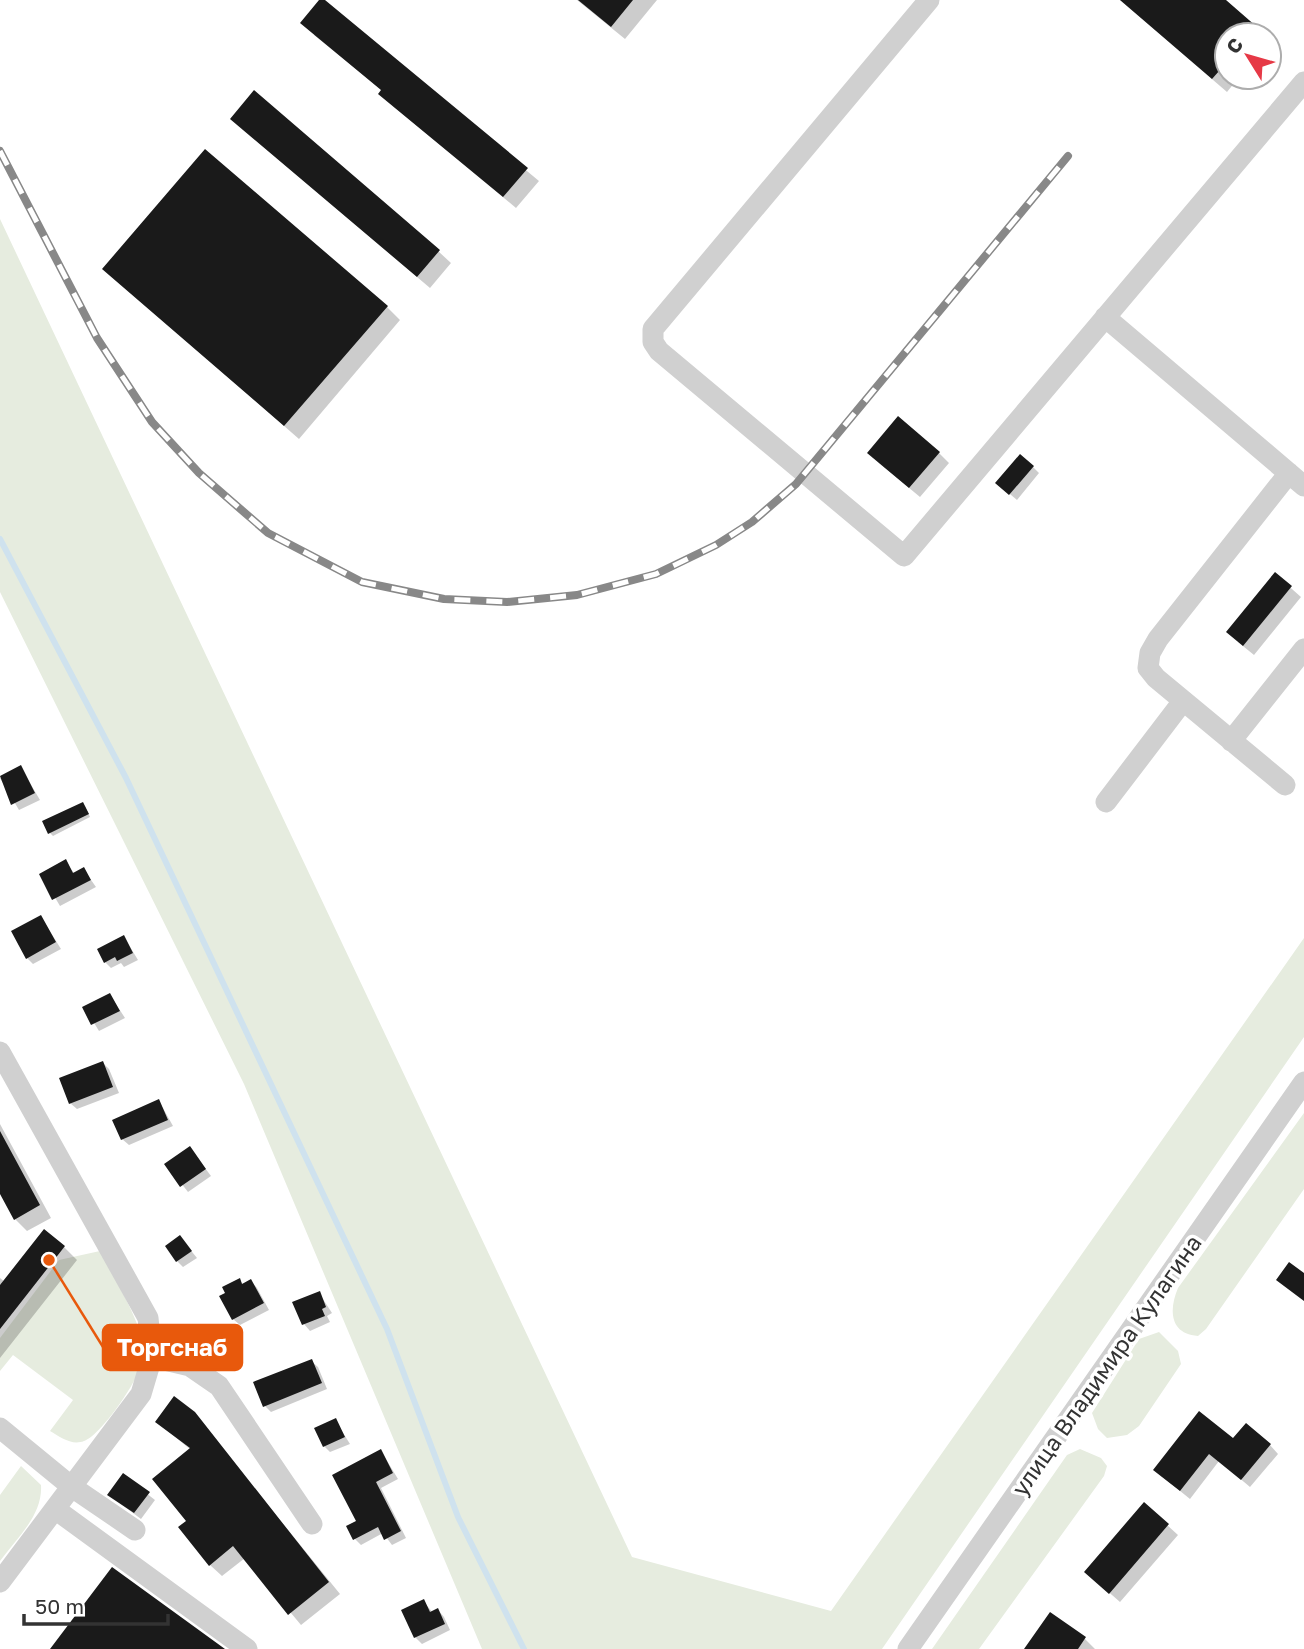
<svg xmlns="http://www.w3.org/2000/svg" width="1304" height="1649" viewBox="0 0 1304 1649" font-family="'Golos Text',sans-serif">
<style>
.green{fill:#e6ecdf}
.shadow{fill:#0003}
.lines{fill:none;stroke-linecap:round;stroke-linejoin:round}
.stream{stroke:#cfe2ee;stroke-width:6}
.building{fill:#1a1a1a}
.minor{stroke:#d0d0d0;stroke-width:21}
.rail-casing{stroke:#888;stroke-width:8}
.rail{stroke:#fff;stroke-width:5;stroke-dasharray:16;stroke-linecap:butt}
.labels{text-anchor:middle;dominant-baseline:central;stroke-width:7;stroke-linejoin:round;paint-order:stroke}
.street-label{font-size:23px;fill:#333;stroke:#fff}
.leader{fill:none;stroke:#e8590c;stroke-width:2.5}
.callout-dot{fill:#e8590c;stroke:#fff;stroke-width:2.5}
.callout{fill:#e8590c;stroke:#e8590c;stroke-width:2.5}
.callout-label{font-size:24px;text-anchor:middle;font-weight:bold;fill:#fff}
</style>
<rect width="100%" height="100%" fill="#fff"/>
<path class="green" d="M0,219L632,1557L831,1611L1304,938V1037L882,1649H482L244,1084L0,592Z
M1304,1113V1189L1206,1329L1198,1336C1169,1334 1169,1309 1178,1288Z
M100,1251C111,1272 138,1317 141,1338C142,1349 142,1359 139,1370C134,1386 100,1436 84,1441C72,1446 60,1437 50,1431L73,1400L13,1355L0,1371V1338L59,1260Z
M1159,1332L1178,1351L1181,1364L1139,1426L1127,1435L1107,1438L1098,1429L1092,1413L1139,1339Z
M1080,1449L1101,1458L1107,1466L1104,1476L979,1649H932L1067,1455Z
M21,1466L41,1485C43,1515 17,1538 0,1561V1495Z"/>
<path class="shadow" d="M321,0L539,181L516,208L393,106L383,91L314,35Z
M577,0H657L625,39Z
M1120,0H1224L1263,35H1227V77H1239L1227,92Z
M245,131L438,251L451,263L430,288Z
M104,269L387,307L400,320L299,439Z
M939,453L949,463L920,497L879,463Z
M1033,467L1039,473L1017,500L1004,489Z
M1275,574L1301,597L1254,655L1238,642Z
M21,768L40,800L19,810L0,778Z
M85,806L90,817L53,836L50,833Z
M65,862L75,874L84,870L96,887L60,906L41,874Z
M41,917L61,949L33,964L27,958Z
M124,937L138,960L124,967L121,963L111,968L105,962Z
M110,995L125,1018L99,1031L85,1008Z
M103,1063L109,1069L119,1093L77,1109L70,1103Z
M159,1101L173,1126L129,1145L122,1139Z
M0,1124L51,1218L27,1231L15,1219L0,1191Z
M190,1148L211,1176L188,1192L167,1165Z
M180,1237L197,1258L183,1267L177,1261Z
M64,1247L77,1260L0,1358V1278L5,1282Z
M239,1280L244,1285L251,1281L257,1288L269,1310L240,1325L233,1319Z
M319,1293L332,1313L327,1316L330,1322L310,1331L304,1324Z
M311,1361L318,1367L327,1389L271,1412L265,1406Z
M194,1414L340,1594L301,1625L245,1558L222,1576L210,1565L188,1522L191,1450L157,1422Z
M335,1420L350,1444L330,1452L324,1446Z
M1233,1440L1270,1445L1278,1454L1250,1487L1219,1461L1190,1499L1164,1478Z
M381,1451L398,1479L381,1488L406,1538L392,1545L383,1533L361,1545L355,1539L358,1522Z
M123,1475L155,1500L141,1519L109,1495Z
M1144,1504L1178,1535L1120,1602L1096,1581Z
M424,1602L433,1613L438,1610L444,1617L450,1630L422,1644L415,1637Z
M1085,1639L1095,1649H1026Z"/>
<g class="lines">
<path class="stream" d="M0,539L126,778L387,1329L458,1517L524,1649"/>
</g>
<path class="building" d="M319,0H325L528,168L503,197L378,94L381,90L300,23Z
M578,0H633L611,27Z
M1120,0H1226L1257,27L1250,35H1227V62L1212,79Z
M254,90L440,250L417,277L230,119Z
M205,149L388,306L284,426L102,269Z
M898,416L940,452L909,488L867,453Z
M1020,454L1034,466L1009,495L995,483Z
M1275,572L1292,586L1243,646L1226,632Z
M21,765L35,793L11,805L0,776Z
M83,802L89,814L48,834L42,821Z
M66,859L73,873L84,867L91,880L52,900L39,874Z
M41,915L56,942L26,959L11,931Z
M124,935L133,953L117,961L115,957L104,963L97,949Z
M110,993L120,1011L91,1025L82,1007Z
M103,1061L113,1087L69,1104L59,1078Z
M159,1099L168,1120L121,1140L112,1120Z
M0,1131L40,1205L14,1220L0,1194Z
M190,1146L206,1169L180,1187L164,1164Z
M44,1229L65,1246L0,1329V1285Z
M180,1235L192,1251L176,1262L165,1246Z
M1289,1262L1304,1273V1301L1276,1280Z
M240,1278L242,1284L251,1279L264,1303L232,1320L219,1296L225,1293L222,1287Z
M320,1291L326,1307L322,1309L325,1316L302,1325L292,1302Z
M312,1359L322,1383L263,1407L253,1382Z
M174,1396L195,1412L329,1582L288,1615L233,1546L209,1566L178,1527L186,1521L152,1479L190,1448L155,1422Z
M1199,1411L1233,1438L1246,1423L1271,1444L1241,1480L1209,1454L1180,1491L1153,1470Z
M336,1418L345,1437L323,1447L314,1428Z
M381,1449L393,1473L376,1482L401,1531L384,1540L378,1527L353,1540L346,1526L356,1521L332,1475Z
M123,1473L150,1492L134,1513L107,1495Z
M1144,1502L1169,1524L1109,1594L1084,1572Z
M112,1567L225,1649H50Z
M424,1599L430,1612L438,1608L445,1624L414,1638L401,1610Z
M1050,1612L1086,1637L1078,1649H1024Z"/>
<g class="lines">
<path class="minor" d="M929,0L653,329V342L659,351L904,556L1304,82
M1105,317L1304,486
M1231,741L1304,649
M1285,785L1156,678L1148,668L1150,653L1158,639L1289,473
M1106,802L1183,701
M0,1052L148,1318L152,1357L141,1394L0,1582
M152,1357L190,1366L219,1386L312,1524
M0,1428L72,1487L135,1530
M55,1509L247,1649
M908,1649L1304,1082"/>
<defs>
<path id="rail" d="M0,151L97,338L152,422L199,473L268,533L362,582L444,599L507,602L577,595L656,574L716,545L752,522L796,484L1068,156"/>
</defs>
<use href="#rail" class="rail-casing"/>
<use href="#rail" class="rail"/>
</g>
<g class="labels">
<g class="street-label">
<text transform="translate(1106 1365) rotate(-55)">улица Владимира Кулагина</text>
</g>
</g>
<path class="leader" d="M49 1260L103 1347"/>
<circle class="callout-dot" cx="49" cy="1260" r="7"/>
<rect class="callout" x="103" y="1325" width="139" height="45" rx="7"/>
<g class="callout-label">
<text x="172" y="1356">Торгснаб</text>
</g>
<g transform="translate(1248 56) rotate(307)"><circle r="33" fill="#ffffff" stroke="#adadad" stroke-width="2"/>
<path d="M0-5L12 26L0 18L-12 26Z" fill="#e63946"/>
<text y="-10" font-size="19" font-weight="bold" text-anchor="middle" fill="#333333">С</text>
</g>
<path d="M24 1614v10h144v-10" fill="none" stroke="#333333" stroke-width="3.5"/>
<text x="35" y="1614" font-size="21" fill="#333333" stroke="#ffffff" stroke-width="5" paint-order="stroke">50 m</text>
</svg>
